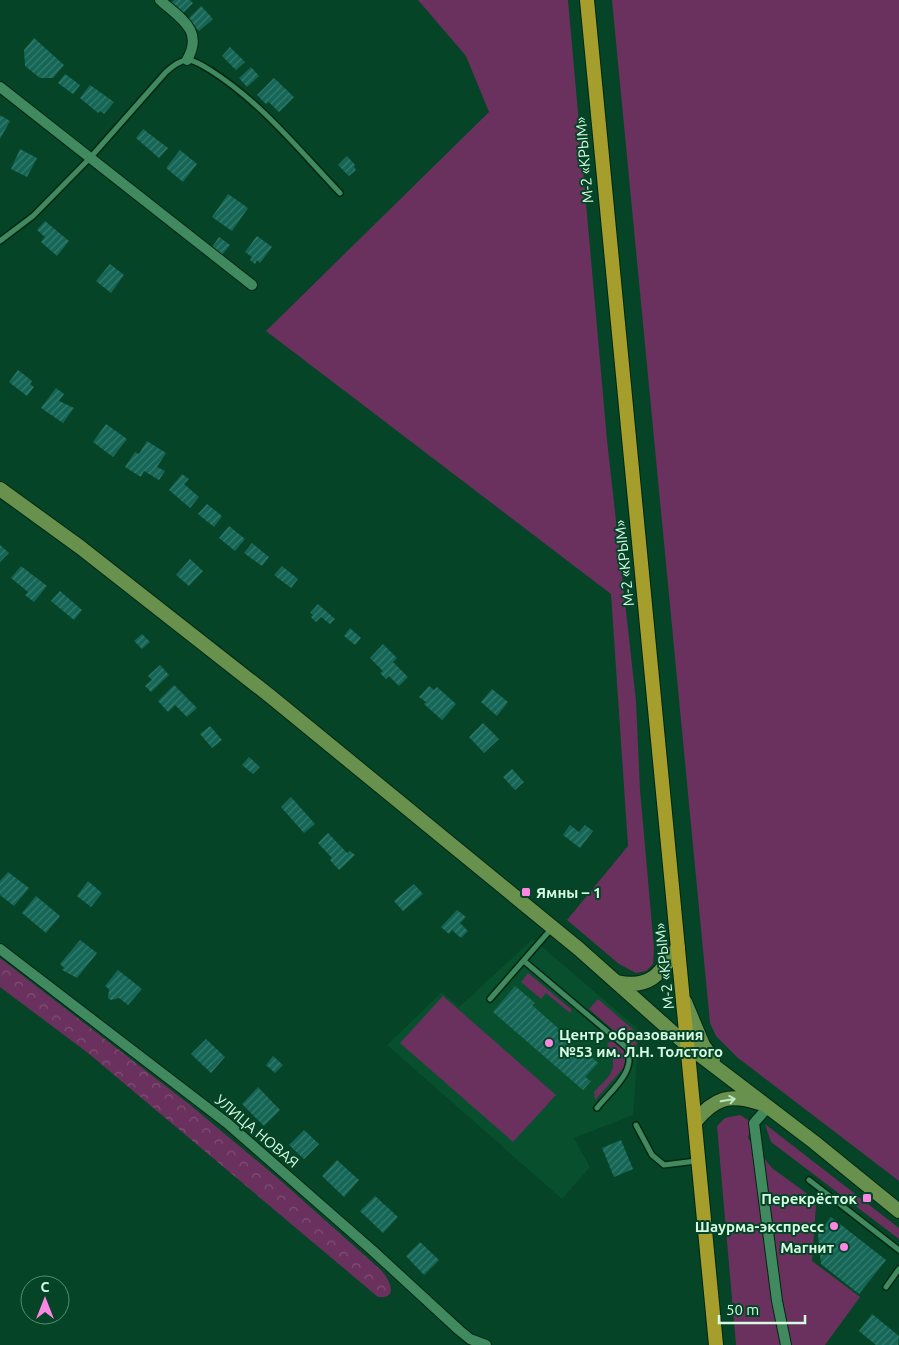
<svg xmlns="http://www.w3.org/2000/svg" width="899" height="1345" viewBox="0 0 899 1345" font-family="Ubuntu,sans-serif">
<style>
.built{fill:#084f2d}
.green{fill:#6a315e}
.forest{fill:url(#forest-crowns)}
.building{fill:url(#building-hatch)}
.lines{fill:none;stroke-linecap:round;stroke-linejoin:round}
.service-casing{stroke:#002713;stroke-width:8}
.minor-casing{stroke:#002713;stroke-width:12}
.secondary-casing{stroke:#002713;stroke-width:16}
.trunk-casing{stroke:#002713;stroke-width:16}
.service{stroke:#41895f;stroke-width:5}
.minor{stroke:#41895f;stroke-width:10}
.secondary{stroke:#67914c;stroke-width:14}
.trunk{stroke:#a69e2c;stroke-width:14}
.oneway{stroke:#c0e5c4}
.poi-dot{fill:#fc86e3;stroke:#054426;stroke-width:2}
.labels{text-anchor:middle;dominant-baseline:central;stroke-width:4;stroke-linejoin:round;paint-order:stroke}
.street-label{font-size:15px;fill:#d6fae2;stroke:#054426}
.poi-label{font-size:15px;font-weight:bold;fill:#d6fae2;stroke:#054426;text-anchor:end}
</style>
<defs>
<pattern id="forest-crowns" width="20" height="18" patternUnits="userSpaceOnUse" patternTransform="scale(1.25)"><rect width="20" height="18" fill="#6a315e"/><path d="M2 6a3 3 0 1 1 6 0M12 15a3 3 0 1 1 6 0" fill="none" stroke="#7f5075"/></pattern>
<pattern id="building-hatch" width="6" height="6" patternUnits="userSpaceOnUse" patternTransform="scale(1.25)"><rect width="6" height="6" fill="#156656"/><path d="M-1 1l2-2M0 6l6-6M5 7l2-2" fill="none" stroke="#367d6e"/></pattern>
</defs>
<rect width="100%" height="100%" fill="#054426"/>
<path class="built" d="M533,939L639,1030L633,1115L574,1138L590,1167L562,1199L387,1045L442,992L459,1007Z"/>
<path class="green" d="M418,0H568L607,440L636,701L640,790L654,948L653,964L646,971L636,973L619,964L567,920L628,846L611,594L266,331L489,112L466,56Z
M612,0H899V1181L738,1058L716,1036L710,1023Z
M528,973L572,1010L570,1013L546,993L541,999L521,982Z
M443,996L556,1095L513,1142L400,1043Z
M598,999L637,1033L636,1050L589,1009Z
M612,1039L624,1050L626,1065L595,1100L594,1092C611,1074 620,1069 607,1044Z
M740,1115L750,1121L751,1127L748,1138L772,1168L809,1195L816,1205L812,1261L860,1297L825,1345H736L717,1126L725,1118Z
M765,1124L899,1228V1239L771,1142Z"/>
<path class="forest" d="M0,958L189,1104L280,1180L382,1271C390,1281 399,1299 378,1297L88,1053L0,987Z"/>
<path class="building" d="M174,0H190L193,3L182,14L171,3Z
M201,6L213,19L199,31L188,19Z
M34,38L64,65L53,78H40L25,66L24,50Z
M230,47L245,62L236,70L222,56Z
M251,67L259,76L247,87L239,78Z
M65,74L80,85L73,94L58,83Z
M274,78L294,97L279,112L269,102L266,104L257,95Z
M90,85L114,102L104,114L100,111L98,113L80,98Z
M0,115L10,121L0,139Z
M143,129L168,148L159,158L136,138Z
M20,149L37,158L27,177L11,169Z
M180,150L197,164L183,182L166,168Z
M347,156L355,165L354,167L356,170L349,176L338,165Z
M228,194L248,208L232,231L212,217Z
M45,221L69,241L57,256L41,242L45,237L37,230Z
M257,236L272,247L260,263L257,260L255,264L250,260L252,257L245,252Z
M219,237L230,245L222,255L212,247Z
M110,264L124,275L111,293L96,281Z
M18,370L32,381L30,384L34,387L27,396L9,382Z
M56,388L64,394L59,401L74,408L63,423L41,408Z
M106,424L127,439L113,457L93,442Z
M147,441L166,453L157,467L165,471L159,480L144,471L141,477L125,467L135,452L139,454Z
M182,474L189,479L184,484L199,497L190,508L169,490Z
M207,504L222,516L214,527L198,514Z
M229,526L245,539L235,551L219,538Z
M252,543L269,557L262,566L244,553Z
M0,545L9,553L0,562Z
M190,559L203,571L189,586L176,575Z
M21,566L47,586L34,602L25,595L28,592L11,578Z
M282,566L298,579L291,588L274,575Z
M60,591L82,610L74,620L51,601Z
M318,604L335,619L330,624L321,617L316,622L311,617L313,615L310,613Z
M350,628L361,638L355,645L344,636Z
M142,634L150,642L142,649L134,641Z
M383,644L397,658L393,662L408,677L399,686L389,676L386,679L380,673L383,671L370,658Z
M160,665L169,675L151,692L145,686L152,680L148,676Z
M174,685L197,708L187,717L175,705L168,712L158,701Z
M429,686L434,690L437,687L456,704L442,720L424,704L426,702L419,697Z
M492,689L508,702L497,716L481,702Z
M483,723L499,739L484,753L469,737Z
M210,726L222,740L212,748L200,734Z
M249,757L260,767L253,774L242,765Z
M512,769L524,782L515,790L503,777Z
M291,797L315,824L304,833L281,807Z
M570,825L579,832L585,825L593,831L580,848L563,835Z
M328,833L347,853L350,851L355,855L339,870L330,860L332,858L318,843Z
M8,872L29,888L14,906L0,895V881Z
M88,881L102,893L91,907L77,896Z
M414,884L423,894L403,911L394,901Z
M36,896L60,916L46,933L22,913Z
M457,910L466,917L460,923L468,931L461,938L452,930L449,934L441,927Z
M80,940L97,953L77,978L62,970L64,968L60,964Z
M118,970L142,989L128,1005L119,998L111,1000L108,998L109,989L105,986Z
M515,986L535,1003L532,1005L559,1029L557,1031L586,1056L588,1054L598,1063L585,1077L591,1081L583,1090L493,1012Z
M206,1039L225,1057L211,1073L191,1054Z
M273,1056L283,1065L275,1073L266,1065Z
M258,1087L280,1110L264,1126L242,1104Z
M304,1130L319,1144L304,1159L289,1145Z
M621,1140L633,1169L614,1177L602,1148Z
M337,1160L359,1180L344,1197L322,1176Z
M375,1196L398,1217L383,1233L360,1211Z
M831,1217L886,1260L859,1294L821,1264L818,1234Z
M420,1242L439,1260L424,1275L406,1256Z
M872,1314L899,1336L898,1345H876L859,1331Z"/>
<g class="lines">
<defs>
<path id="service" d="M0,241L33,216L90,158L166,72C173,66 180,60 189,60C197,61 204,67 210,70C261,102 299,150 340,193
M524,961L627,1048C637,1072 610,1091 597,1108
M490,999L552,928
M636,1125L652,1155L664,1165L696,1161
M809,1180L899,1250
M886,1287L899,1269"/>
<path id="minor" d="M160,0C181,19 204,30 187,60
M0,87L252,285
M0,949L227,1123L372,1250L459,1330L470,1339L486,1345
M768,1107L754,1123L777,1301L786,1345"/>
<path id="secondary" d="M0,489L80,547L270,696L579,949L688,1046L814,1142L899,1211
M617,982C651,990 661,972 678,947
M685,1002L703,1045L713,1059
M695,1122C714,1098 730,1093 759,1103"/>
<path id="trunk" d="M587,0L716,1345"/>
</defs>
<use href="#service" class="service-casing"/>
<use href="#minor" class="minor-casing"/>
<use href="#secondary" class="secondary-casing"/>
<use href="#trunk" class="trunk-casing"/>
<use href="#service" class="service"/>
<use href="#minor" class="minor"/>
<use href="#secondary" class="secondary"/>
<use href="#trunk" class="trunk"/>
</g>
<defs><path id="oneway-shaft" d="M-6 0H5M1.5-3L5.5 0L1.5 3" fill="none" stroke-width="1.6" stroke-linecap="round" stroke-linejoin="round" transform="scale(1.25)"/></defs>
<use class="oneway" href="#oneway-shaft" transform="translate(728 1100) rotate(-10)"/>
<g class="poi-dot">
<rect x="521" y="887" width="10" height="10" rx="2.5"/>
<circle cx="549" cy="1043" r="5"/>
<rect x="862" y="1193" width="10" height="10" rx="2.5"/>
<circle cx="834" cy="1226" r="5"/>
<circle cx="844" cy="1247" r="5"/>
</g>
<g class="labels">
<g class="street-label">
<text transform="translate(584 160) rotate(-95)">М-2 «КРЫМ»</text>
<text transform="translate(624 563) rotate(-96)">М-2 «КРЫМ»</text>
<text transform="translate(664 966) rotate(-96)">М-2 «КРЫМ»</text>
<text transform="translate(257 1131) rotate(40)">УЛИЦА НОВАЯ</text>
</g>
<g class="poi-label">
<text x="536" y="892" text-anchor="start">Ямны – 1</text>
<text x="559" y="1034" text-anchor="start">Центр образования<tspan x="559" dy="17">№53 им. Л.Н. Толстого</tspan></text>
<text x="857" y="1198">Перекрёсток</text>
<text x="824" y="1226">Шаурма-экспресс</text>
<text x="834" y="1247">Магнит</text>
</g>
</g>
<g transform="translate(45 1300)"><circle r="24" fill="#054426" stroke="#598d71"/>
<path d="M0-4L9 19L0 12L-9 19Z" fill="#fc86e3"/>
<text y="-8" font-size="14" font-weight="bold" text-anchor="middle" fill="#d6fae2">С</text>
</g>
<path d="M719 1315v8h86v-8" fill="none" stroke="#d6fae2" stroke-width="2.5"/>
<text x="726" y="1315" font-size="15" fill="#d6fae2" stroke="#054426" stroke-width="4" paint-order="stroke">50 m</text>
</svg>
